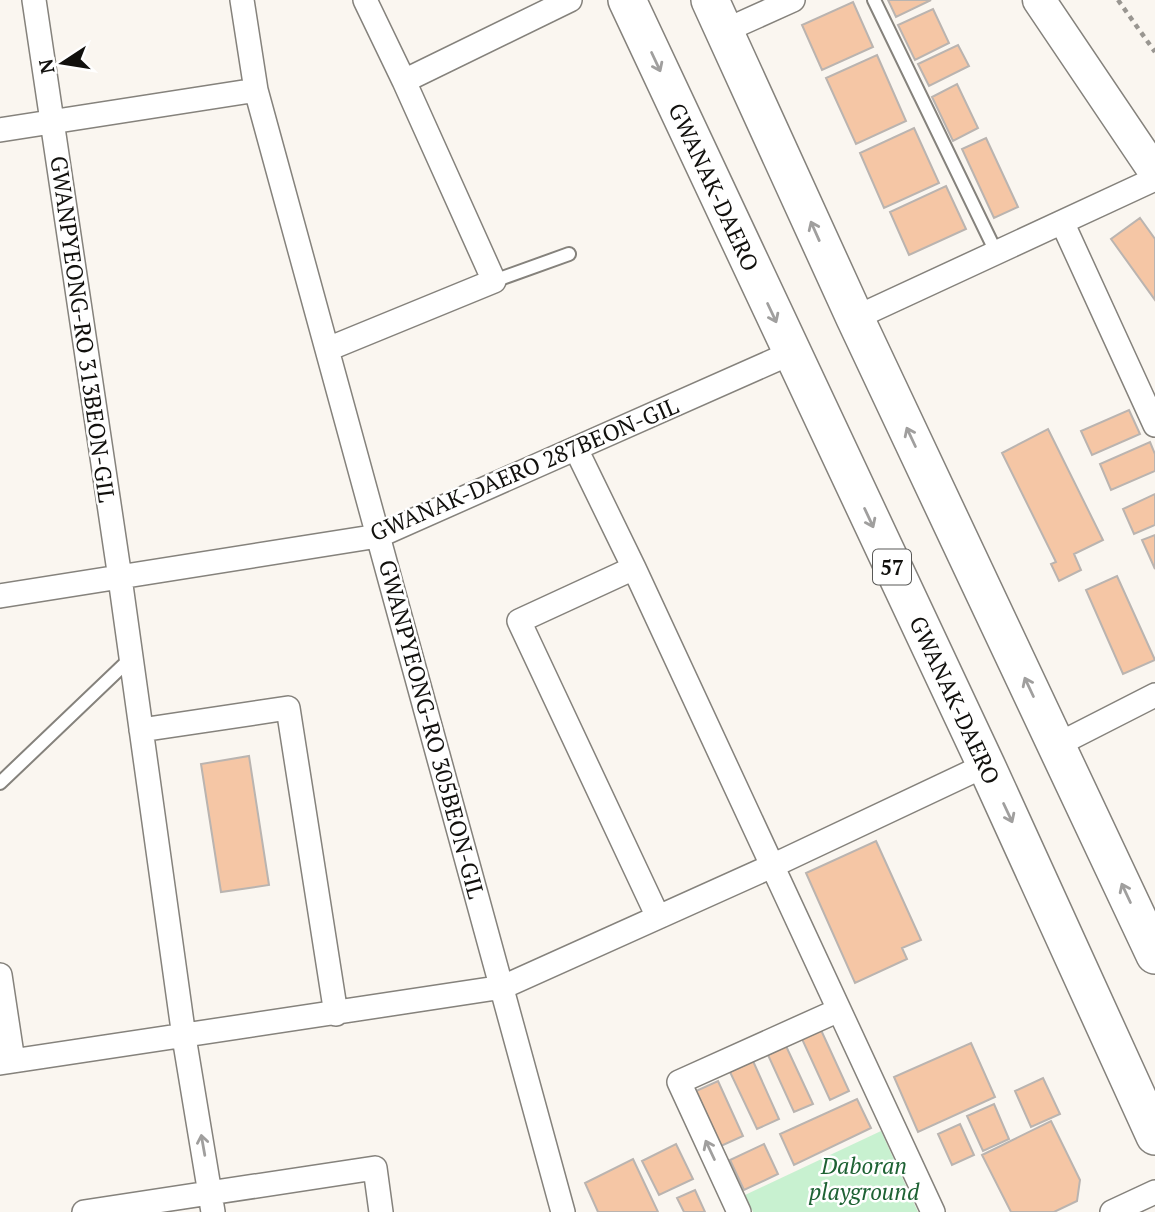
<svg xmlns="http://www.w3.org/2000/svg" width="1155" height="1212" viewBox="0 0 1155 1212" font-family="'PT Serif',serif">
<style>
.green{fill:#c8f1d0}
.building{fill:#f5c6a5;stroke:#bab4b0;stroke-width:2}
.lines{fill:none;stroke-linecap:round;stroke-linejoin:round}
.lane-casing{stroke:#85827c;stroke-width:16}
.street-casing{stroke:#85827c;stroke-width:26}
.secondary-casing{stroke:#85827c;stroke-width:35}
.primary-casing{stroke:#85827c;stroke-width:40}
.path{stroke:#999691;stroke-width:4.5;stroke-dasharray:5 5;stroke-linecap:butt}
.lane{stroke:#fff;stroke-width:12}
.street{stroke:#fff;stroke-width:23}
.secondary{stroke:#fff;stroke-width:32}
.primary{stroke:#fff;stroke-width:37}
.oneway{stroke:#a09f9e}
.labels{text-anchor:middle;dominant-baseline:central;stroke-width:5;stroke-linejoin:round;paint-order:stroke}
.shield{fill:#fff;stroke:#585856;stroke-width:2}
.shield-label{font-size:21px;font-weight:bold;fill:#11100d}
.street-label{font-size:23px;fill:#11100d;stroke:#fff}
.park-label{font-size:23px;font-style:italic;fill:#1e6234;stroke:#fff}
</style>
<rect width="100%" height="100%" fill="#faf6f0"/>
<path class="green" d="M881,1131L918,1212H753L745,1195Z"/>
<path class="building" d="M888,0H931L896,17Z
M853,2L873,47L822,70L802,25Z
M933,9L949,43L915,60L898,25Z
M958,45L969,66L929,86L918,64Z
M877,55L906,121L856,144L826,78Z
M957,84L978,128L953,141L932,97Z
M914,128L939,183L884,208L860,153Z
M986,138L1018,207L994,218L962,149Z
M946,186L966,229L909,255L890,212Z
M1140,218L1155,239V300L1111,239Z
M1129,410L1140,434L1092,455L1081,431Z
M1048,429L1103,540L1074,554L1081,570L1059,581L1051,564L1056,562L1002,453Z
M1150,442L1155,454V471L1111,490L1100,464Z
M1155,494V525L1134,534L1123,509Z
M1155,535V569L1142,540Z
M1117,576L1155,660L1123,674L1086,590Z
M249,756L269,885L221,892L201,764Z
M876,841L921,940L902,948L907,959L855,983L806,873Z
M821,1030L849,1091L830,1100L802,1039Z
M971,1043L995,1097L918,1132L894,1077Z
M786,1046L813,1104L794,1112L768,1055Z
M753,1061L779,1119L757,1129L730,1072Z
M1043,1078L1060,1114L1031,1127L1015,1091Z
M718,1081L743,1136L721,1146L696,1091Z
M857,1099L871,1128L794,1165L780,1134Z
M994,1104L1009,1139L983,1151L967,1116Z
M1051,1121L1080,1180L1077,1201L1054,1212H1011L982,1155Z
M960,1124L974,1155L952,1165L938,1134Z
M676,1144L693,1179L659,1195L642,1161Z
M764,1144L778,1174L744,1190L730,1160Z
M633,1159L658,1212H598L585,1183Z
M695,1190L705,1212H684L677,1198Z"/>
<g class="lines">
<defs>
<path id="lane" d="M874,0L997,254
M494,281L569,254
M0,783L131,658"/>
<path id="street" d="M34,0L120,578L184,1037L213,1212
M242,0L256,90L563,1212
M724,31L793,0
M404,81L570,0
M0,130L256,90
M1063,224L1155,425
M855,318L1155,179
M328,349L494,281L404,81L365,0
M576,449L634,568L933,1212
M634,568L519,621L658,917
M0,596L378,536L791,353
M141,730L288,708L336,1014
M1057,745L1155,695
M0,975L13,1061
M0,1063L503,987L772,866L986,765
M84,1212L375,1168L381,1212
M739,1212L679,1082L839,1010
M1112,1212L1155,1192"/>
<path id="secondary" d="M1039,0L1155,172"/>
<path id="primary" d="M627,0L986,765L1155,1136
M710,0L855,318L1155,955"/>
</defs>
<use href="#lane" class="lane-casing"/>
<use href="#street" class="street-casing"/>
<use href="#secondary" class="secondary-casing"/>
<use href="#primary" class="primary-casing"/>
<path class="path" d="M1118,0L1155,52"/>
<use href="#lane" class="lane"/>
<use href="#street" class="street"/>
<use href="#secondary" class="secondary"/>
<use href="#primary" class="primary"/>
</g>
<defs><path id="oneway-shaft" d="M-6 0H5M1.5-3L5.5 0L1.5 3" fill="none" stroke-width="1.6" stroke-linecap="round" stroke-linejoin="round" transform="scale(1.75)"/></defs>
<g class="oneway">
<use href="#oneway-shaft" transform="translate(656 62) rotate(65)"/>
<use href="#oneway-shaft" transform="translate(815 231) rotate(-114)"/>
<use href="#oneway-shaft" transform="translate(772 313) rotate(65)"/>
<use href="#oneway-shaft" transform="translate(911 437) rotate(-115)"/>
<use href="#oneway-shaft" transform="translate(869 518) rotate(65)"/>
<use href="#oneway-shaft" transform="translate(1029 687) rotate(-115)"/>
<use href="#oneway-shaft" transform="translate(1008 813) rotate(65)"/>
<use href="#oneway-shaft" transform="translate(1126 893) rotate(-115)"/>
<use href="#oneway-shaft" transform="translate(203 1145) rotate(-100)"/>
<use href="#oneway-shaft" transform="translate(710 1150) rotate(-115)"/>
</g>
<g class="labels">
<rect class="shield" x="873" y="549.5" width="38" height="35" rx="5"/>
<g class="shield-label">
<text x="892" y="567">57</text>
</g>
<g class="street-label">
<text transform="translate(714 187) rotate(65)">GWANAK-DAERO</text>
<text transform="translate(83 329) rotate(82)">GWANPYEONG-RO 313BEON-GIL</text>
<text transform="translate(524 469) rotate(-23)">GWANAK-DAERO 287BEON-GIL</text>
<text transform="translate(955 700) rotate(65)">GWANAK-DAERO</text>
<text transform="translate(432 729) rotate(75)">GWANPYEONG-RO 305BEON-GIL</text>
</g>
<g class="park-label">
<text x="864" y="1165">Daboran<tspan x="864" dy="26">playground</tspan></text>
</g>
</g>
<g transform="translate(63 63) rotate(258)" stroke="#ffffff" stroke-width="5" paint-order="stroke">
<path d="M0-5L12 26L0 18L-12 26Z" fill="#11100d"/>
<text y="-10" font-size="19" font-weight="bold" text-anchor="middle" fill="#11100d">N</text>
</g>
</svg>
